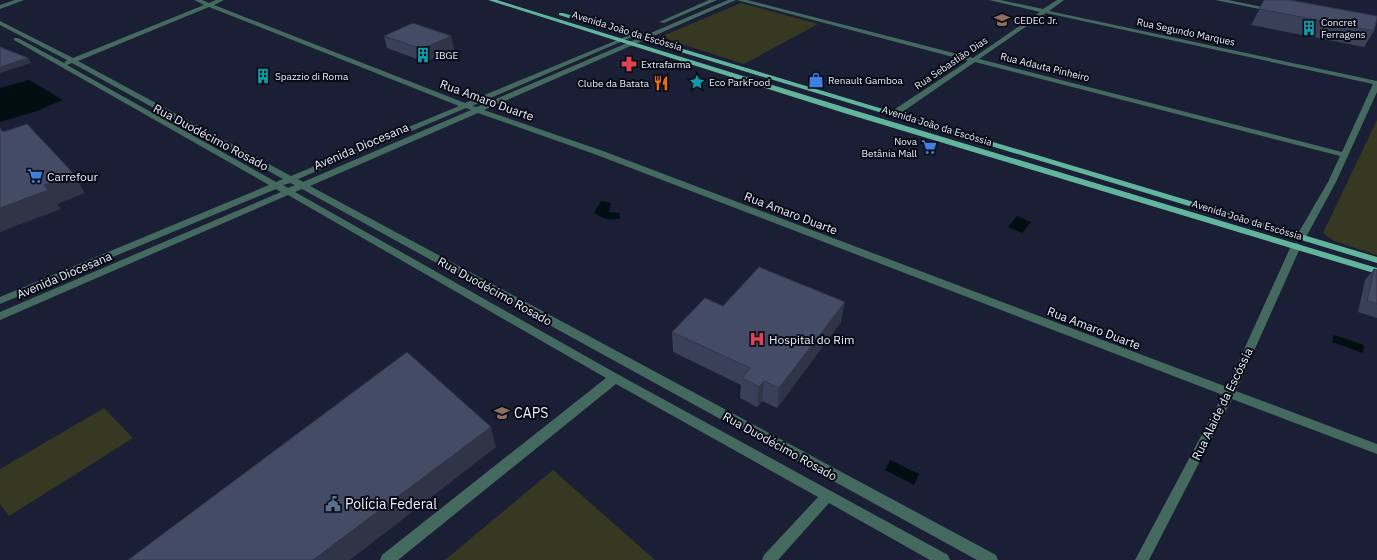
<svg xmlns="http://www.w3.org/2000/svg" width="1377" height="560" viewBox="0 0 1377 560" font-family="'IBM Plex Sans',sans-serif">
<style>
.green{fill:#363822}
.water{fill:#000e11}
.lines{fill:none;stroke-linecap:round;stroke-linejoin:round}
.minor{fill:#446a5f;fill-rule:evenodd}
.major{fill:#61b59d;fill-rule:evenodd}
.wall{fill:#3a4057}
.shaded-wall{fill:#303447}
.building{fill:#444b65;stroke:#303447}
.labels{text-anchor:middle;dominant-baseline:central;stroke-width:4;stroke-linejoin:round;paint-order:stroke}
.far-poi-label{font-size:10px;fill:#e9eefe;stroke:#080a14;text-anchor:start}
.far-street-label{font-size:10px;fill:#e9eefe;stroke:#080a14}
.street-label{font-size:12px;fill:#e9eefe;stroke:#080a14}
.poi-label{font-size:12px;fill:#e9eefe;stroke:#080a14;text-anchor:start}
.near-poi-label{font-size:14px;fill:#e9eefe;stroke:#080a14;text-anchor:start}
</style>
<rect width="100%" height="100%" fill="#1a1f36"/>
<path class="green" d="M741,3L818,24L744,64L660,37Z
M1377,120V255L1334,241L1323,233Z
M104,408L133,438L9,516L0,504V469Z
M553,470L655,560H445Z"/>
<path class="water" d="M29,80L63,100L37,111L0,122V88Z
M601,201L611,203L609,212L619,213L620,218C609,222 603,218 594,213Z
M1017,216L1031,222L1022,233L1008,227Z
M1334,335L1364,345L1363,353L1332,342Z
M890,460L919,474L914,485L885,470Z"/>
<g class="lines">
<path class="minor" d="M15,0H24L0,9V5Z
M194,0H202L209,3L216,0H224L214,5L465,103L627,36L632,37L472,106L477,107L728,0H736L484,110L603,151L1227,387L1291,246L1296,243L1299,244L1301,246L1236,391L1377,444V454L1232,399L1149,560H1135L1223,395L597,155L478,113L310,186L996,555L998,560H977L302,189L295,192L619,375L948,555L950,560H930L829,503L778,560H762L764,555L818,497L616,384L398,560H380L382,555L606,378L288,195L0,320V312L281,192L276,189L0,304V297L269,185L14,40V38H18L64,63L67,60L0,25V21L2,22L73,58L204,5ZM209,7L459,106L291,176L78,61ZM72,63L283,179L276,182L67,65ZM466,108L471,110L303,182L298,179ZM290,183L295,185L288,188L283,185Z
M709,0H717L664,23L659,22Z
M737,0H747L973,58L1040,12L989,0H1000L1043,9L1057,0H1064L1049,11L1377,81V92L1336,182L1306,237L1301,240L1296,237L1328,182L1340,156L975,62L895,117H889V113L968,61ZM1046,13L1373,84L1342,152L979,59Z
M1215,0H1228L1277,10L1274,12Z"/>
<path class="major" d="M488,0H497L850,109L1377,268V274L844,113Z
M559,13H563L1377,257V263L559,15Z"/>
</g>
<path class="wall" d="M1264,0L1374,31L1364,47L1251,25Z
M384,36L454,49L425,62L387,48Z
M1374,269L1377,270V318L1358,312L1365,280Z
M723,306L841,322L777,408L762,401L757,407L740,398L741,385L673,352L672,332Z"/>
<path class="shaded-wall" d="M451,36L454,49L425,62L422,49Z
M28,58L31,63L0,73V67Z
M74,174L85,193L57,204L61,209L0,232V208L44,185Z
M845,302L841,322L777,408L779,388Z
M764,381L762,401L757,407L759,387Z
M491,427L496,447L350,560H313Z"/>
<path class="building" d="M1264,0H1290L1377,16V19L1374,31L1259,9Z
M413,23L451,36L422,49L384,36Z
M0,47L28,58L0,67Z
M27,124L74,174L44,185L48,190L0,208V128L3,132Z
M759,267L845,302L779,388L764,381L759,387L742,378L750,368L672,332L705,298L723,306Z
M1374,269L1377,270V304L1367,301Z
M407,352L491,427L313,560H128Z"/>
<defs>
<symbol id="school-bare" viewBox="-9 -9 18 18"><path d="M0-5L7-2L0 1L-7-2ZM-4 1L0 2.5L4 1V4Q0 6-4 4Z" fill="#8d6e63" stroke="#080a14" stroke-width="2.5" paint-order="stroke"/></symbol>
<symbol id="building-bare" viewBox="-9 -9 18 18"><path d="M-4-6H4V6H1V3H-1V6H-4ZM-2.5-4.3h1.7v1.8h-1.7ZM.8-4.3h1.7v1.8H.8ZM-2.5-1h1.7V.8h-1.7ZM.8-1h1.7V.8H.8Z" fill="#0f9aa8" stroke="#080a14" stroke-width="2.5" paint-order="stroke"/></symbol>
<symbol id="pharmacy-bare" viewBox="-9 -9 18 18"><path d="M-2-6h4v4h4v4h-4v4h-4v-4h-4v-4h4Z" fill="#e0444e" stroke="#080a14" stroke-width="2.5" paint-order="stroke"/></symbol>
<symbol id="shop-bare" viewBox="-9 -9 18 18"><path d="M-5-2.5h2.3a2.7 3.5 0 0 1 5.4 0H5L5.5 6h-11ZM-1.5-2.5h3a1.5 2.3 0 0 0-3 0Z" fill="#3f7fe0" stroke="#080a14" stroke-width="2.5" paint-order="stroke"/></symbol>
<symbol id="sight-bare" viewBox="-9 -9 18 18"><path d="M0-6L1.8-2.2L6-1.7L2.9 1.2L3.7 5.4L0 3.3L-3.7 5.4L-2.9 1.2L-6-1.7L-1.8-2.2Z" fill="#0f9aa8" stroke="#080a14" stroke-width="2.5" paint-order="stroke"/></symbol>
<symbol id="restaurant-bare" viewBox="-9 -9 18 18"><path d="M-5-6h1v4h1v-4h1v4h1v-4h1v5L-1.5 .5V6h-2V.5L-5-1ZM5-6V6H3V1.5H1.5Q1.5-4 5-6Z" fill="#e8710a" stroke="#080a14" stroke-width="2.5" paint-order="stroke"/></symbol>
<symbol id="supermarket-bare" viewBox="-9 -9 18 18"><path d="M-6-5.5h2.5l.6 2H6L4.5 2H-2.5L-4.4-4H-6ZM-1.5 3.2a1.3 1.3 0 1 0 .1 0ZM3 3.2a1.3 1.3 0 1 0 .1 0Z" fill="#3f7fe0" stroke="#080a14" stroke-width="2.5" paint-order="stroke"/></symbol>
<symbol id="hospital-bare" viewBox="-9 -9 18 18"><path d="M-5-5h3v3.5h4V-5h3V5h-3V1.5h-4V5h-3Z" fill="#e0444e" stroke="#080a14" stroke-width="2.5" paint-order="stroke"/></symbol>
<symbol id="civic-bare" viewBox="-9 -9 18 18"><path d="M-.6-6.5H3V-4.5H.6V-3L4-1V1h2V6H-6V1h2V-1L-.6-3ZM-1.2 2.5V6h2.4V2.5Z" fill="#5c6f8a" stroke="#080a14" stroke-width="2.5" paint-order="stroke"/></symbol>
</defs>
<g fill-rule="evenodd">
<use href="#school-bare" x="991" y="9" width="22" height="22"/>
<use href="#building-bare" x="1298" y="17" width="22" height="22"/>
<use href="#building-bare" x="412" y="44" width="22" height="22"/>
<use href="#pharmacy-bare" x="618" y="53" width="22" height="22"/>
<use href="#building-bare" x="252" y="65" width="22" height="22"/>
<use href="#shop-bare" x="805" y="69" width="22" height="22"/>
<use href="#sight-bare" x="686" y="71" width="22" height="22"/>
<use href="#restaurant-bare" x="650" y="72" width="22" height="22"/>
<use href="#supermarket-bare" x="918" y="136" width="22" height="22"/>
<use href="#supermarket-bare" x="24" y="165" width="22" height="22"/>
<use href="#hospital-bare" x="746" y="328" width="22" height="22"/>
<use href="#school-bare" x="491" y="402" width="22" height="22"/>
<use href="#civic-bare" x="322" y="493" width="22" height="22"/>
</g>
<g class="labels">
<g class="far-poi-label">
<text x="1014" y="20">CEDEC Jr.</text>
<text x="1321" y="22">Concret<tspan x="1321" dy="12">Ferragens</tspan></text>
<text x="435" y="55">IBGE</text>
<text x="641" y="64">Extrafarma</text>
<text x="275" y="76">Spazzio di Roma</text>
<text x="828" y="80">Renault Gamboa</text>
<text x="709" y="82">Eco ParkFood</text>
<text x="649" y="83" text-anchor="end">Clube da Batata</text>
<text x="917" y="141" text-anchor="end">Nova<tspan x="917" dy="12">Betânia Mall</tspan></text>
</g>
<g class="far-street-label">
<text transform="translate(627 31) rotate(17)">Avenida João da Escóssia</text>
<text transform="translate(1186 32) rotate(12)">Rua Segundo Marques</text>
<text transform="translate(951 63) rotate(-34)">Rua Sebastião Dias</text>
<text transform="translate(1045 67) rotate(14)">Rua Adauta Pinheiro</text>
<text transform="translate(937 126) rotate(17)">Avenida João da Escóssia</text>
<text transform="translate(1247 220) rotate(17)">Avenida João da Escóssia</text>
</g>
<g class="street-label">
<text transform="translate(487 100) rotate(20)">Rua Amaro Duarte</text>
<text transform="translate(211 137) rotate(28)">Rua Duodécimo Rosado</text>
<text transform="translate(361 146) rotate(-23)">Avenida Diocesana</text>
<text transform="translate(791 213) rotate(21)">Rua Amaro Duarte</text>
<text transform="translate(64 275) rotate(-23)">Avenida Diocesana</text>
<text transform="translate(495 291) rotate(29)">Rua Duodécimo Rosado</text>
<text transform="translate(1094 328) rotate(21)">Rua Amaro Duarte</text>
<text transform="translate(1222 404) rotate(-64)">Rua Alaide da Escóssia</text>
<text transform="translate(780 446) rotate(29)">Rua Duodécimo Rosado</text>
</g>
<g class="poi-label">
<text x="47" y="176">Carrefour</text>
<text x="769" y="339">Hospital do Rim</text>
</g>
<g class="near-poi-label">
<text x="514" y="413">CAPS</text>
<text x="345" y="504">Polícia Federal</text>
</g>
</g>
</svg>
